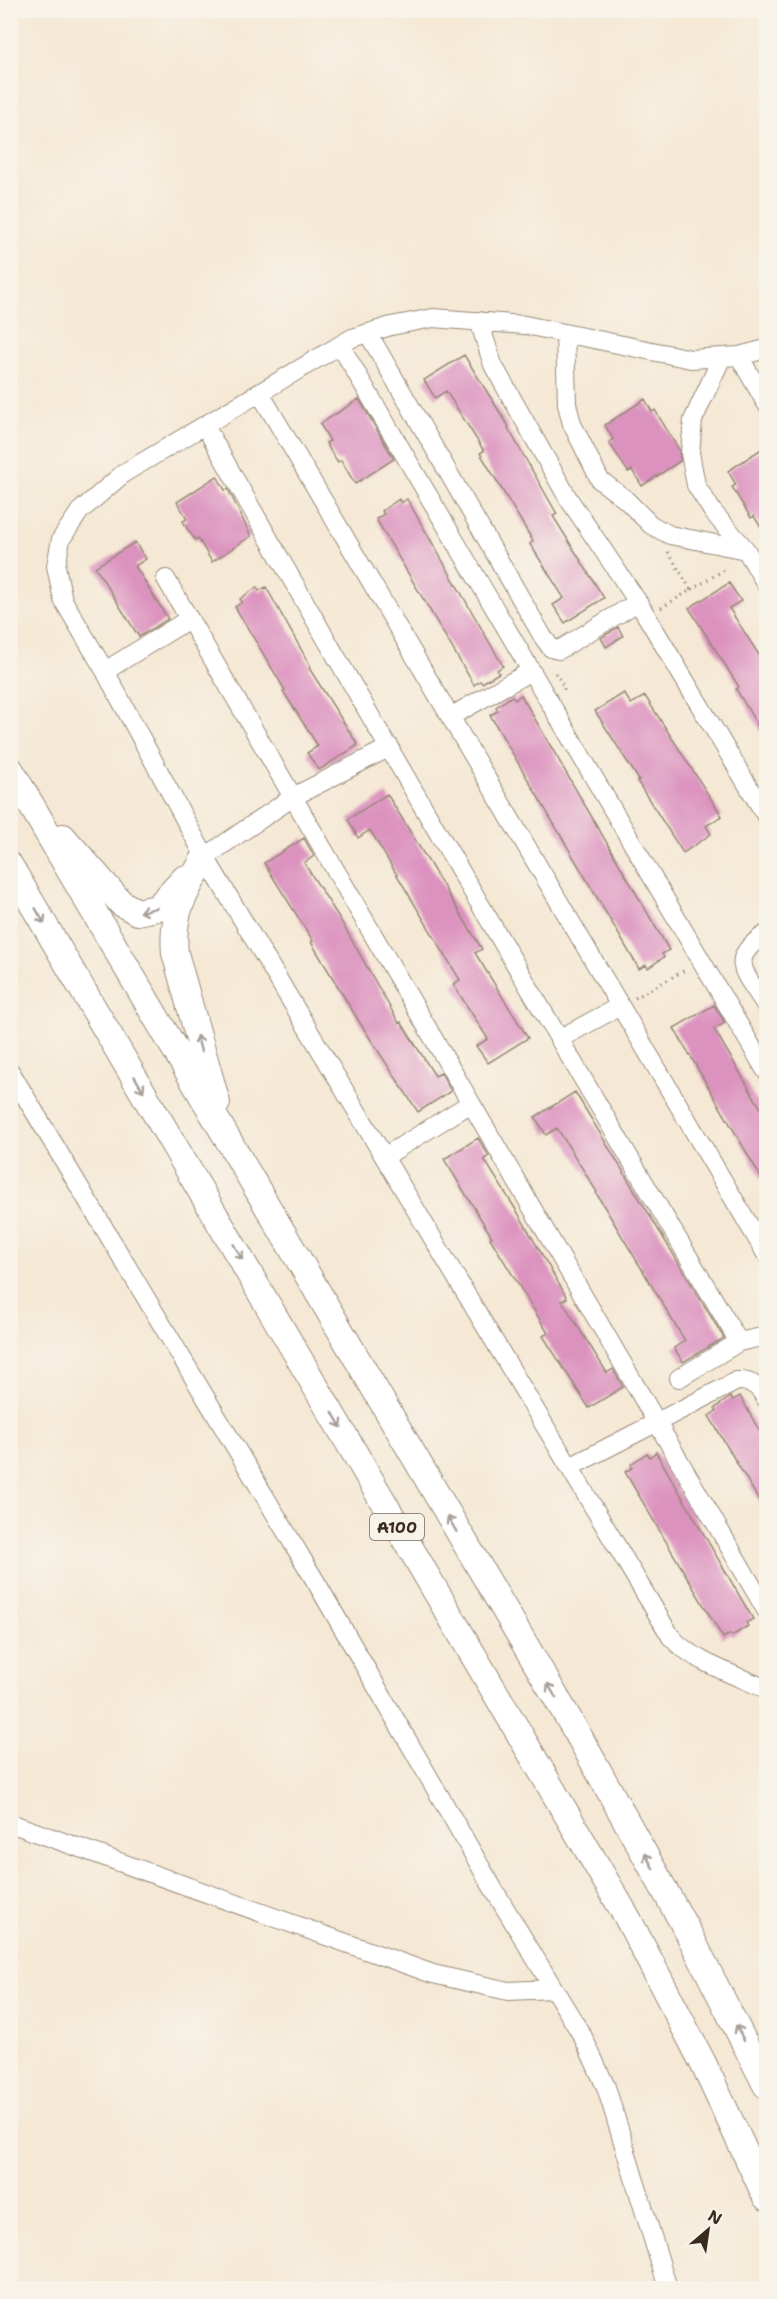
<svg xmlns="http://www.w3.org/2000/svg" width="777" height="2299" viewBox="0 0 777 2299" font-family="'Shantell Sans',sans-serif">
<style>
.building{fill:#dc92bf}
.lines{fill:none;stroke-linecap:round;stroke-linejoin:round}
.minor-casing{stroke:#988979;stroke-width:20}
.highway-casing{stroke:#988979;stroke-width:28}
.path{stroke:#988979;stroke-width:3;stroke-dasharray:1.5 4.5;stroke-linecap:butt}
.minor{stroke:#fff;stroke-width:18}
.highway{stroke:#fff;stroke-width:26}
.oneway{stroke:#a79f9a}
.labels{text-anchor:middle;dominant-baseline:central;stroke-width:4.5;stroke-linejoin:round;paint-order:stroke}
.shield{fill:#f7f3e8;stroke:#73665b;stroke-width:1.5}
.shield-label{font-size:16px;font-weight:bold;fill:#3b2a1e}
</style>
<rect width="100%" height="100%" fill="#f7f3e8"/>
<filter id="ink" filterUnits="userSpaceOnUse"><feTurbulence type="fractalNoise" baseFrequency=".0167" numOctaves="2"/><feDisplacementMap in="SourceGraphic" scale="12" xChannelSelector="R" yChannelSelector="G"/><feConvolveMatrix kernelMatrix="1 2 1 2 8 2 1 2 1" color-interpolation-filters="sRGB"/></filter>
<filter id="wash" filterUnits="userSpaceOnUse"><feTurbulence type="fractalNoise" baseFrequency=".008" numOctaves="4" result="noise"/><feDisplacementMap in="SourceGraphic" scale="24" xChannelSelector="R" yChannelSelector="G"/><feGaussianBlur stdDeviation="1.35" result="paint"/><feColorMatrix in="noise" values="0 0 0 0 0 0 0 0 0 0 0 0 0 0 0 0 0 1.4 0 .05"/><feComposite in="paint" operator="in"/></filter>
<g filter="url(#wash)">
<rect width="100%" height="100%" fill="#f5e8d4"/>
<g id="blocks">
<path class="building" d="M464,355L509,427L508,428L557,514L553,516L604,598L565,623L553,605L564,598L530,544L533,541L480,453L484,451L446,391L435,398L424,380Z
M359,399L394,459L355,484L341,460L338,462L331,452L326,443L330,441L320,424Z
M645,399L652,412L655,410L679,450L680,461L642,486L632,470L628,472L609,442L613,439L605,425Z
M766,446V536L754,516L751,518L732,487L736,485L728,471Z
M217,476L225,490L228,489L251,536L212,562L198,538L195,540L188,530L183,521L187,519L177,502Z
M399,499L401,503L407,499L503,666L497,670L499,673L482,683L480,681L474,685L376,519L384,514L382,511Z
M135,542L146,559L135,566L168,619L139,637L95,567Z
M729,583L741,601L729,608L766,666V740L736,689L739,687L689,608Z
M257,587L259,591L266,587L311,667L309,668L358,745L319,770L307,753L318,746L283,691L285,690L235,607L242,602L240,599Z
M618,627L623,636L606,647L601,638Z
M624,693L631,704L645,696L722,816L706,826L711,834L683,853L637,781L639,780L595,711Z
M521,695L669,950L662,954L664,957L648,968L646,965L639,969L490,715L498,711L496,707L512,696L515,700Z
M387,794L482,949L475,953L477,956L528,1038L488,1063L476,1046L488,1039L453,984L460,980L370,830L358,838L348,819Z
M304,838L314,856L304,863L338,916L399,1023L401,1022L435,1076L441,1073L451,1091L418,1112L358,1020L311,942L313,941L264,863Z
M714,1005L725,1023L714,1029L766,1117V1186L674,1028Z
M575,1092L724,1338L683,1362L674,1348L685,1341L596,1193L597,1192L557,1128L546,1135L535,1117Z
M478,1138L489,1156L484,1159L518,1213L567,1298L562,1301L607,1373L613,1369L623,1387L589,1408L543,1336L548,1333L490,1238L492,1237L444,1159Z
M740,1396L766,1443V1512L709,1416L716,1411L715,1408L729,1398L731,1397L733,1400Z
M656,1452L753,1619L746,1623L748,1626L732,1636L730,1634L723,1638L625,1472L632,1468L631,1464L647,1453L650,1457Z"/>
</g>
</g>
<g filter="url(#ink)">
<use href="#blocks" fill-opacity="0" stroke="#988979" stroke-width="1.5"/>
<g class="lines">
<defs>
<path id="minor" d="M479,321L493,365L568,498L638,602L766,816
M368,333L543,637L551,648L559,650L638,602
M565,334L567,404L572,424L600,480L625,499L651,525L670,535L746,550
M340,345L766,1071
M766,349L739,356L691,359L525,325L433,318L391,326L352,338L124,473L80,511L61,539L56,566L63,600L105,671L205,857L671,1637C693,1662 736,1675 766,1689
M739,356L766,403
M722,357L693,420L690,453L696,485L713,512L746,550L766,584
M260,393L766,1254
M205,426C378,734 558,1038 739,1342
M166,579L766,1610
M105,671L189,619
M450,717L531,671
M205,857L293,797L390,747
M766,934C725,960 746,973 766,1006
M559,1039L620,1006
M10,1071L316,1582L494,1890L583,2037L606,2087L668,2288
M384,1157L471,1103
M679,1378L739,1342L766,1336
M570,1467L737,1381C752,1380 759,1387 766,1399
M10,1823L433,1974L508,1991L554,1989"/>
<path id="highway" d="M10,769L580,1738L689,1934L766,2085
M63,837L121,903L137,912L157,908L184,879
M205,857C186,892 171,911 175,953L217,1103
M10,866L627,1917L703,2063L766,2197"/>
</defs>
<use href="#minor" class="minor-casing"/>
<use href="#highway" class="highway-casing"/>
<path class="path" d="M668,552L691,590
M661,608L724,570
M555,673L564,687V691
M635,998L687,969"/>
<use href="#minor" class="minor"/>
<use href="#highway" class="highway"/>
</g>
<defs><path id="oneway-shaft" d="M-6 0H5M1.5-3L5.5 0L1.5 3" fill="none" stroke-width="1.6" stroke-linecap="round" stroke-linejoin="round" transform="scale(1.5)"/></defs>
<g class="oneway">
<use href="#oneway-shaft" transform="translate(148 910) rotate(166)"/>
<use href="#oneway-shaft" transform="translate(40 916) rotate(60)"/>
<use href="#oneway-shaft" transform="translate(199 1044) rotate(-105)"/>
<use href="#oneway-shaft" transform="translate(139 1084) rotate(59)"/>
<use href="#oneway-shaft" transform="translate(238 1252) rotate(60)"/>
<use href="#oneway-shaft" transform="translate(337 1420) rotate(60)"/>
<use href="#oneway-shaft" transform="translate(452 1524) rotate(-120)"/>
<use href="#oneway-shaft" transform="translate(552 1691) rotate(-121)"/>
<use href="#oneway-shaft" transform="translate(649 1861) rotate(-119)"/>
<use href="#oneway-shaft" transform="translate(740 2033) rotate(-117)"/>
</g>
</g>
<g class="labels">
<rect class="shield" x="370" y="1514" width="54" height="26" rx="4.5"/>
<g class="shield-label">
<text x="397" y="1527">A100</text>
</g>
</g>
<rect width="777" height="2299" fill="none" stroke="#f7f3e8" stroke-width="36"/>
<g transform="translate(708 2230) rotate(29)" stroke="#f7f3e8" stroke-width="4.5" paint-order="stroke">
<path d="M0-4.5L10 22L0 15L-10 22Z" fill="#3b2a1e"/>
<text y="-9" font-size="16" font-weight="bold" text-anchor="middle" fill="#3b2a1e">N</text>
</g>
</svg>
